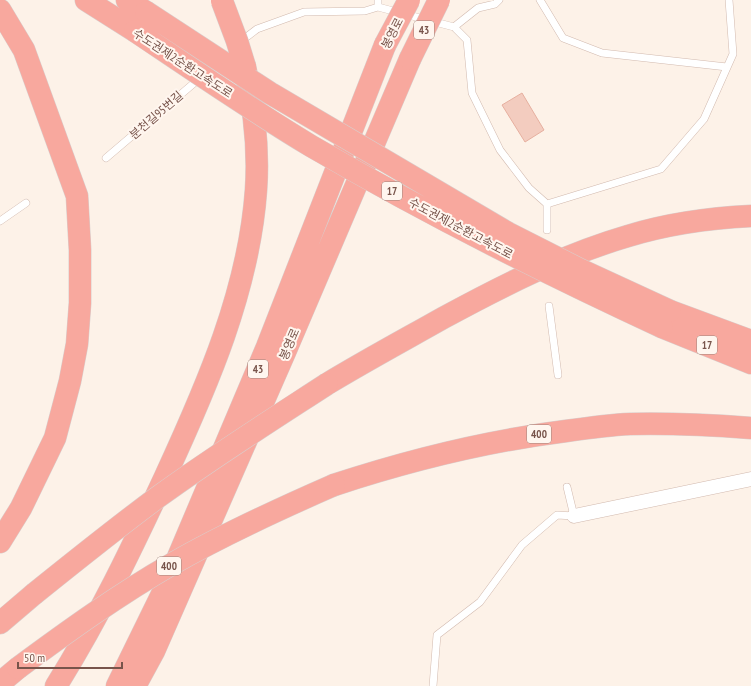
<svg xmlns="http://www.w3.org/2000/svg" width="751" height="686" viewBox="0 0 751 686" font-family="'PT Sans Narrow','Noto Sans KR',sans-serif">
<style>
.building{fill:#f3ccbf;stroke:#e6af9f}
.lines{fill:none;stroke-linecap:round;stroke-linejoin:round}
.lane-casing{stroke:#d2baaf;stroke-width:8}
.street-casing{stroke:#d2baaf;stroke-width:15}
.highway-casing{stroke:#d9cfcd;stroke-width:23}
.lane{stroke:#fff;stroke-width:7}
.street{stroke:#fff;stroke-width:14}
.highway{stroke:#f8a89e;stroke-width:22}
.highway-bridge-casing{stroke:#d9cfcd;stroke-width:23;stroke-linecap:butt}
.highway-bridge{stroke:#f8a89e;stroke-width:22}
.labels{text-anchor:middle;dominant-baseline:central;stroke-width:4;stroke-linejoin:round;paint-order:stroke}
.shield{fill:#fff6ef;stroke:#a0857c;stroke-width:1}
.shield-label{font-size:11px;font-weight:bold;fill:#78544b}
.street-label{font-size:12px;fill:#78544b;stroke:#fff6ef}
</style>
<rect width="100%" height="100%" fill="#fdf2e8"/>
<path class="building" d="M522,93L544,130L525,142L502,105Z"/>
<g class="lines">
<defs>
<path id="lane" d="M378,0V7L454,27L467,40L472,93L500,150L529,188L547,204V230
M540,0L563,38L602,53L727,67
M454,27L478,8L495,4L499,0
M240,42L257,29L304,12L365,11L378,7
M106,158L200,78
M547,204L661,169L704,119L733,54L729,0
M0,221L26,203
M549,306L558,375
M433,686L437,635L480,602L522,545L557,515L574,516L567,487"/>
<path id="street" d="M574,516L751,479"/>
<path id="highway" d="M86,0L135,31
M127,0L146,12
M0,10L24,50L77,196L80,250V303L77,344L70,381L55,438L21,508L0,542
M670,311L751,341
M662,327L751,363
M327,384C365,361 404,340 443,318C502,286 563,255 628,236C667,224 710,218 751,216
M334,485C410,460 487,441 566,431C587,428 609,425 630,424C670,423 711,425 751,428
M0,623L34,594
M0,683L18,668
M56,686C98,619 132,548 165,477C207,386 249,290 256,190C259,148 254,107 245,67
M117,686L165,588L267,347L385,45
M135,686L154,651L285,352L410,59"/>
</defs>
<use href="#lane" class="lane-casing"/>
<use href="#street" class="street-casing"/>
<use href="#highway" class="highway-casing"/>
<use href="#lane" class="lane"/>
<use href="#street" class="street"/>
<use href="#highway" class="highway"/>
<defs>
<path id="highway-bridge" d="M222,1L237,41L245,67
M146,12L270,93L508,233L581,270L670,311
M135,31C193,70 251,110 311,146C424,212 543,272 662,327
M385,45L409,0
M410,59L439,0
M34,594C75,561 116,528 158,497C213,457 270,421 327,384
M18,668C68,631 118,595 172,564C224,534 279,509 334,485"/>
</defs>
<use href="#highway-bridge" class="highway-bridge-casing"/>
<use href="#highway-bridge" class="highway-bridge"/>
</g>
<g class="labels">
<g class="shield">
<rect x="414" y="21" width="20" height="18" rx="3"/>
<rect x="382" y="182" width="20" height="18" rx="3"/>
<rect x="697" y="336" width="20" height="18" rx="3"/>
<rect x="248" y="360" width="20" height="18" rx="3"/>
<rect x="527" y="425" width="24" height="18" rx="3"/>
<rect x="157" y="557" width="24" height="18" rx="3"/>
</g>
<g class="shield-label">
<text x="424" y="30">43</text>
<text x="392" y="191">17</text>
<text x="707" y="345">17</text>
<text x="258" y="369">43</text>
<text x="539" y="434">400</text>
<text x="169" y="566">400</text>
</g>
<g class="street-label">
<text transform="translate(392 33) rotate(-63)">봉영로</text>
<text transform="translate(183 63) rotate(33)">수도권제2순환고속도로</text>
<text transform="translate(156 115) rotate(-41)">분천길95번길</text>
<text transform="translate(461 228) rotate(28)">수도권제2순환고속도로</text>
<text transform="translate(289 344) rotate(-67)">봉영로</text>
</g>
</g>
<path d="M18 662v6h104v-6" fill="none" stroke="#78544b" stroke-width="2"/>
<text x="24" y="662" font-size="12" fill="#78544b" stroke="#fff6ef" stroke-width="3" paint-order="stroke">50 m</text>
</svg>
